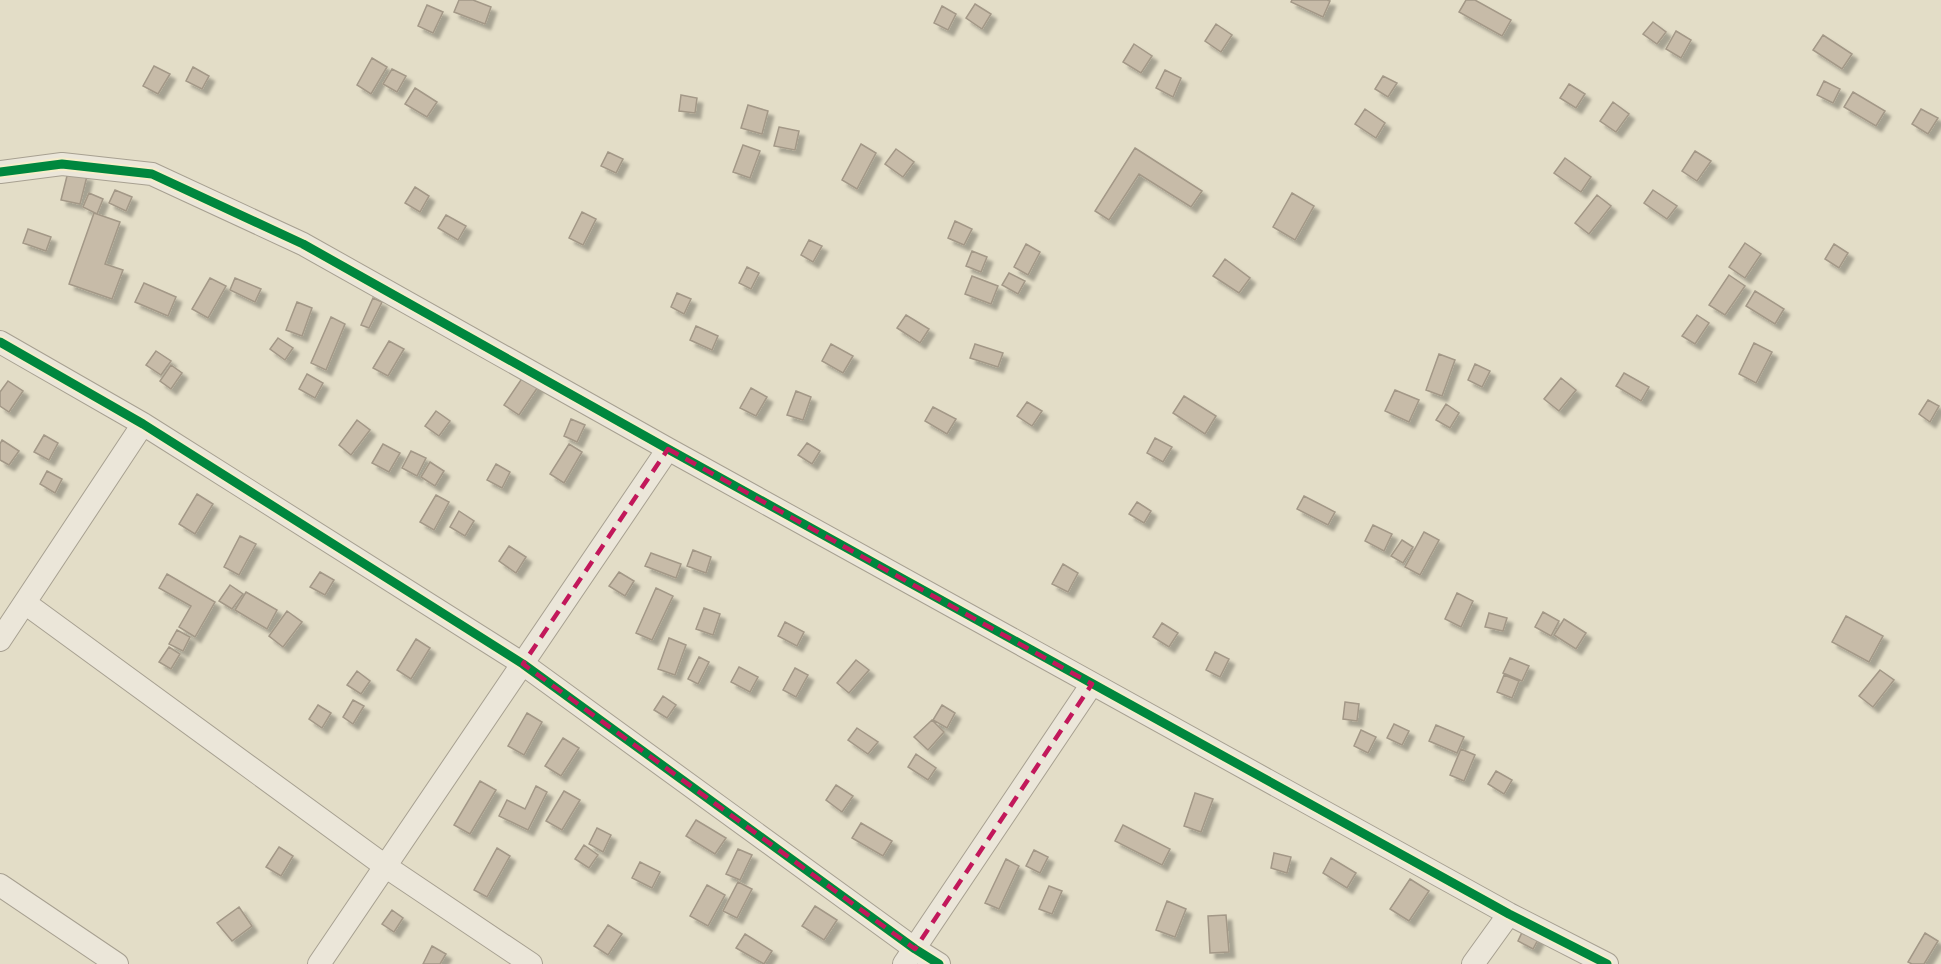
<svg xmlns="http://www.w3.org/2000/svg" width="1941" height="964" viewBox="0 0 1941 964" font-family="'Times New Roman',serif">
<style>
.building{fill:#c7bba8;stroke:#a39887;stroke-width:1.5;filter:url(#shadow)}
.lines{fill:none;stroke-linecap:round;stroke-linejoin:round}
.street-casing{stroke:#a7a091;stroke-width:24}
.street{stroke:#ebe6d9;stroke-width:22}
.cycleway-casing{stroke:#f6edca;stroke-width:13}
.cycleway{stroke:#00873e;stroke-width:9}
.marked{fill:none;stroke:#c2185b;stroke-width:4.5;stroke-dasharray:12 8;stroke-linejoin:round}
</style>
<defs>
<filter id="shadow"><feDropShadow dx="5.5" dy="5.5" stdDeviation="1.5" flood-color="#0004"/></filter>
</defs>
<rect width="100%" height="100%" fill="#e3ddc7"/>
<path class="building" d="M459,0H473L491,7L485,24L454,12Z
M1292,0H1327L1330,1L1323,17L1291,2Z
M1466,0H1475L1511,20L1502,36L1459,12Z
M975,4L991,14L982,29L966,18Z
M427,5L443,12L433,33L418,26Z
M942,6L956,14L948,30L934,23Z
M1653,22L1666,32L1657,44L1643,34Z
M1216,24L1232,35L1221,52L1205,41Z
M1676,31L1691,40L1681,58L1666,49Z
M1823,35L1852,54L1842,69L1813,50Z
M1134,44L1152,56L1141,73L1123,62Z
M372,58L387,67L371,94L357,85Z
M154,66L170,74L158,94L143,86Z
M193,67L209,76L202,89L186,81Z
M392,69L406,76L397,92L383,84Z
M1165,70L1181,78L1173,97L1156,88Z
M1383,76L1397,83L1388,97L1375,89Z
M1824,81L1840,89L1833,103L1817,95Z
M1569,84L1585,94L1576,108L1560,98Z
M415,88L437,102L427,117L405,104Z
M1853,92L1885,111L1876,126L1844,107Z
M681,95L697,98L695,113L679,111Z
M1613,102L1629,114L1616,132L1600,121Z
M748,105L768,111L762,134L741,128Z
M1365,109L1385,123L1376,138L1355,124Z
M1921,109L1938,118L1928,134L1912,124Z
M779,127L799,131L795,150L774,146Z
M861,144L876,153L857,189L842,180Z
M743,145L760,151L750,178L733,172Z
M1135,148L1202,191L1191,207L1139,174L1109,220L1095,211Z
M896,149L914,162L903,177L885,164Z
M1695,151L1711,161L1697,181L1682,171Z
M608,152L623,159L616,173L601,166Z
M1565,158L1591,177L1581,192L1554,173Z
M68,172L87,176L80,204L61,200Z
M415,187L429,196L420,212L405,203Z
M115,190L132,197L126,211L109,203Z
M1653,190L1677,206L1667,219L1644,203Z
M89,193L103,199L97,214L83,207Z
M1292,193L1314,206L1295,240L1273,227Z
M1597,195L1611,206L1589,234L1575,223Z
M582,212L596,219L583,245L569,238Z
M94,213L120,222L105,264L123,270L112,299L69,284Z
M446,215L466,226L458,240L438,228Z
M955,221L972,229L964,245L948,238Z
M28,229L51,237L46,251L23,243Z
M809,240L822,246L813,262L801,255Z
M1745,243L1761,254L1745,278L1729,267Z
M1026,244L1040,252L1028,275L1014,267Z
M1834,244L1848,253L1839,268L1825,259Z
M972,251L987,257L981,272L966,266Z
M1225,259L1250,278L1239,293L1213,276Z
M747,267L759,273L751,289L739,283Z
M1009,273L1025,281L1018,294L1002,285Z
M1729,275L1745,286L1725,315L1709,305Z
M972,276L998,286L991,304L965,294Z
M210,278L226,286L208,318L192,309Z
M235,278L261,289L255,302L230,290Z
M144,283L176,297L168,316L135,302Z
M1755,291L1784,309L1775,324L1746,306Z
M677,293L691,299L684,314L671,307Z
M373,298L382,302L369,328L361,325Z
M297,302L312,308L302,336L286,330Z
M906,315L929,329L920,343L897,328Z
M1697,315L1709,323L1695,344L1682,336Z
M331,317L345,324L326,370L311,363Z
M696,326L718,336L712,350L690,340Z
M278,338L293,348L285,360L270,349Z
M389,341L404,349L388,376L373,368Z
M1754,343L1772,352L1756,383L1739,374Z
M831,344L853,356L843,373L822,361Z
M975,344L1003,353L998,367L970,358Z
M156,351L171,361L161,375L146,365Z
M1439,354L1455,360L1442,396L1426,390Z
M1475,364L1490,371L1482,387L1468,380Z
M171,365L182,373L171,389L160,381Z
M527,371L542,381L519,415L504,405Z
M1624,373L1649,387L1641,401L1616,386Z
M307,374L323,383L315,398L299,389Z
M1561,378L1576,390L1559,411L1544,399Z
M8,381L23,391L9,412L0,406V392Z
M751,388L767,397L756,416L740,408Z
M1395,390L1419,400L1409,422L1385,411Z
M796,391L811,397L803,420L787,415Z
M1184,396L1216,416L1205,434L1173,413Z
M1928,400L1939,406L1930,422L1919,414Z
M1027,402L1042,411L1032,426L1017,416Z
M1446,404L1459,413L1450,428L1436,420Z
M933,407L956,419L947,434L925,421Z
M436,411L450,421L439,436L425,426Z
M571,419L585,425L577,442L564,436Z
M357,420L370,430L351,455L339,445Z
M44,435L58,443L49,460L34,452Z
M1155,438L1172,447L1163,462L1147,453Z
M2,440L19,451L9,465L0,460V444Z
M807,443L820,451L812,464L798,455Z
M383,444L400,453L389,472L372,463Z
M569,444L582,452L564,483L550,474Z
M411,451L426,458L417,476L402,468Z
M430,462L444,471L435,486L421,477Z
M496,464L510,472L502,488L487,480Z
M47,471L62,479L55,493L40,484Z
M197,494L213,504L195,534L179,524Z
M436,495L449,502L434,530L420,522Z
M1304,496L1335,512L1328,525L1297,509Z
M1137,502L1151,511L1144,523L1129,514Z
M459,511L474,521L465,536L450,527Z
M1373,525L1392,534L1384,551L1365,541Z
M1424,532L1439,540L1420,575L1405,567Z
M240,536L256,544L239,575L224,567Z
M1402,540L1413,547L1403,563L1391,556Z
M509,546L526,557L516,573L499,561Z
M693,550L711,557L706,573L687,566Z
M651,553L681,564L676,578L645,566Z
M1063,564L1078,573L1068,592L1052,584Z
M320,572L334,580L325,595L310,587Z
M619,572L634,581L625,596L609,586Z
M167,574L215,602L195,637L179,627L191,606L159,588Z
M230,585L243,594L232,609L219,601Z
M656,588L673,596L652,640L636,633Z
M246,592L277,610L267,629L235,610Z
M1457,593L1473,601L1461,627L1445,619Z
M704,608L720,614L713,635L696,629Z
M287,611L302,622L283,647L269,636Z
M1543,612L1559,621L1551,636L1535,627Z
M1489,613L1507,618L1503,631L1485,627Z
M1846,616L1883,636L1869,662L1832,642Z
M1564,619L1586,633L1576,649L1554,635Z
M785,622L804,632L797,646L778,636Z
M1162,623L1178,633L1169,647L1153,637Z
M177,630L190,637L183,651L169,644Z
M669,638L686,645L675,675L658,669Z
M416,639L430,648L411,679L397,670Z
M169,647L180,654L171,669L159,662Z
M1215,652L1229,659L1220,677L1206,670Z
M699,657L709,662L698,684L688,679Z
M1510,658L1529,666L1522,681L1503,673Z
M856,660L869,670L849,693L837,683Z
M739,667L758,677L750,692L731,682Z
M795,668L808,675L796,697L783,690Z
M1880,670L1894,680L1873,707L1859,696Z
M357,671L370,681L361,694L347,685Z
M1504,675L1519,681L1512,698L1497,692Z
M663,696L676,705L667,718L654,710Z
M353,700L364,706L353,724L343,717Z
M1345,702L1359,704L1357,721L1343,719Z
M318,705L331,713L322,728L309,719Z
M942,705L955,713L947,728L933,720Z
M527,713L542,722L524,755L508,746Z
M932,720L944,732L928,750L914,737Z
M1394,724L1409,731L1402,745L1387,738Z
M1436,725L1464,737L1457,753L1429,741Z
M857,728L878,742L868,754L848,740Z
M1361,730L1376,737L1368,753L1354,746Z
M563,738L579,748L561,776L545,766Z
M1461,749L1475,755L1464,781L1450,775Z
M916,754L936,768L928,780L908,767Z
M1496,771L1512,780L1504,794L1488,784Z
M480,781L496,790L470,834L454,825Z
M836,785L853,796L842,812L826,800Z
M536,786L547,792L528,830L499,816L507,800L525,809Z
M564,791L580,800L562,830L546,821Z
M1195,793L1213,799L1201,832L1184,826Z
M696,820L726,838L715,854L686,836Z
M861,823L892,841L883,856L852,838Z
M1123,825L1170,849L1162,865L1115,841Z
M597,828L611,835L603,852L589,844Z
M584,845L598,855L589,868L575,859Z
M279,847L293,856L281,876L266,867Z
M497,848L510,856L487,897L474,890Z
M738,849L752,855L740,880L726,874Z
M1034,850L1048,857L1040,873L1026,866Z
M1274,853L1291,857L1287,873L1271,868Z
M1331,858L1356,873L1347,888L1323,873Z
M1006,859L1019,866L999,909L985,903Z
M640,862L660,872L652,888L632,878Z
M1410,879L1429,891L1409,921L1390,909Z
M738,882L752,889L737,918L723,911Z
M707,885L725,895L708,926L690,916Z
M1049,886L1062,891L1052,914L1039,909Z
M1167,901L1186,909L1175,937L1156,930Z
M815,906L837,920L824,940L802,926Z
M239,907L252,926L232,941L217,923Z
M392,910L403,918L394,932L382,924Z
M1226,915L1229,952L1210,953L1208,916Z
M608,925L622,934L608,955L594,946Z
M1525,926L1541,934L1533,949L1518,941Z
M1925,933L1938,941L1924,964H1912L1908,962Z
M745,934L772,951L764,964L736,948Z
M432,946L446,954L440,964H423Z"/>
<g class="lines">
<defs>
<path id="street" d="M0,172L62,164L152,174L303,244L668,449L1509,914L1607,964
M0,342L143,424L523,664L915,949L939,964
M25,603L385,866L531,964
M0,640L143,424
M0,885L117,964
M319,964L668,449
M904,964L1092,684
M1473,964L1509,914"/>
</defs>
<use href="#street" class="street-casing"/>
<use href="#street" class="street"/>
<defs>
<path id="cycleway" d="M0,172L62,164L152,174L303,244L668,449L1509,914L1607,964
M0,342L143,424L523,664L915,949L939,964"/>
</defs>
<use href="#cycleway" class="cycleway-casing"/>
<use href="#cycleway" class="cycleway"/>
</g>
<path class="marked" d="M668,449L1092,684L915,949L523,664Z"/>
</svg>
